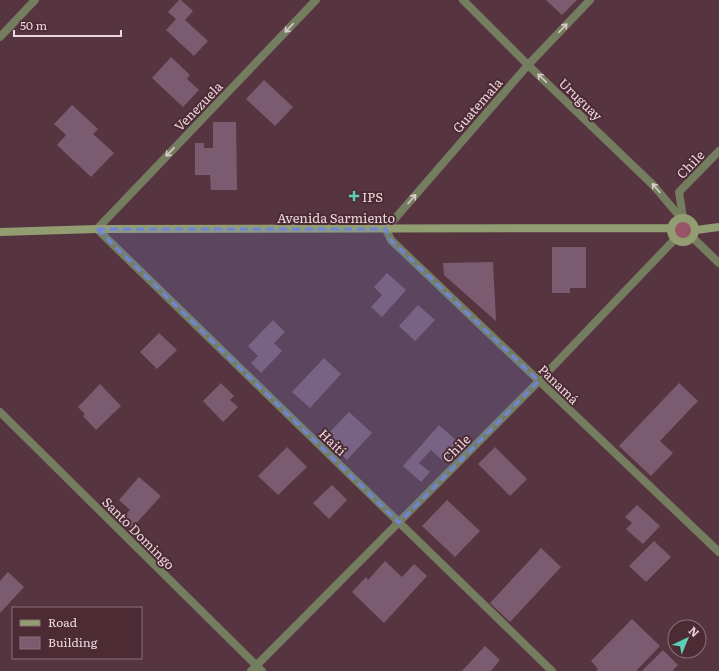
<svg xmlns="http://www.w3.org/2000/svg" width="719" height="671" viewBox="0 0 719 671" font-family="Literata,serif">
<style>
.green{fill:#98556a}
.building{fill:#7b5b6f}
.lines{fill:none;stroke-linecap:round;stroke-linejoin:round}
.minor{stroke:#757d61;stroke-width:8}
.secondary{stroke:#929e72;stroke-width:8}
.oneway{stroke:#dacaca}
.marked{fill:#7085da;fill-opacity:0.2;stroke:#7085da;stroke-width:3;stroke-dasharray:8 5;stroke-linejoin:round}
.poi-dot{fill:#5cceba;stroke:#4c2b35;stroke-width:1.5}
.labels{text-anchor:middle;dominant-baseline:central;stroke-width:4;stroke-linejoin:round;paint-order:stroke}
.street-label{font-size:13px;fill:#ecd7dc;stroke:#4c2b35}
.poi-label{font-size:13px;fill:#ecd7dc;stroke:#4c2b35;text-anchor:start}
</style>
<rect width="100%" height="100%" fill="#573540"/>
<path class="green" d="M673 230a10 10 0 1 1 20 0a10 10 0 1 1-20 0Z"/>
<path class="building" d="M179,0H181L193,11L185,20L208,41L194,56L166,30L176,19L168,12Z
M546,0H577L562,15Z
M171,57L190,75L187,79L199,90L183,107L152,78Z
M264,80L293,107L275,126L246,99Z
M72,105L98,129L93,134L114,153L91,177L57,145L66,135L54,124Z
M213,122H236L237,190H211L210,175H195V143H204V148H213Z
M552,247H586V288H570V293H552Z
M493,262L496,321L444,275L443,263Z
M387,273L406,290L382,317L371,307L382,295L374,287Z
M418,305L435,320L415,341L399,326Z
M273,320L285,332L274,343L282,351L261,373L251,363L258,356L248,346Z
M159,333L177,350L157,369L140,352Z
M324,358L341,374L310,408L292,392Z
M221,383L234,396L230,400L238,407L223,422L203,401Z
M679,383L698,401L660,441L673,453L651,476L619,446Z
M100,384L121,406L96,430L83,416L85,414L78,407Z
M349,412L372,433L347,460L324,438Z
M439,425L459,443L443,461L431,450L419,463L430,472L421,482L403,466Z
M287,447L307,467L278,495L258,476Z
M495,447L527,479L510,496L478,464Z
M139,477L161,496L131,529L121,519L130,510L119,500Z
M332,485L347,500L329,519L313,503Z
M447,500L480,531L455,557L422,526Z
M637,505L660,526L643,544L626,529L632,523L625,517Z
M654,541L671,557L646,582L629,566Z
M541,548L561,567L510,622L490,603Z
M385,561L402,577L414,564L427,576L384,623L352,592L366,577L368,580Z
M8,572L24,587L0,613V581Z
M632,619L660,646L636,671H596L598,669L591,661Z
M485,646L500,660L491,671H462Z
M663,650L678,665L673,670L674,671H642Z"/>
<g class="lines">
<path class="minor" d="M316,0L97,229L552,671
M463,0L528,65L653,185L681,218
M590,0L528,65L386,229L391,240L719,552
M0,37L35,0
M683,218L679,192L719,151
M693,238L719,263
M0,412L262,671
M251,671L539,381L675,239"/>
<path class="secondary" d="M671 230a12 12 0 1 1 24 0a12 12 0 1 1-24 0Z
M696,230L719,227
M0,232L97,229L671,228"/>
</g>
<defs><path id="oneway-shaft" d="M-6 0H5M1.5-3L5.5 0L1.5 3" fill="none" stroke-width="1.6" stroke-linecap="round" stroke-linejoin="round"/></defs>
<g class="oneway">
<use href="#oneway-shaft" transform="translate(289 28) rotate(134)"/>
<use href="#oneway-shaft" transform="translate(563 28) rotate(-46)"/>
<use href="#oneway-shaft" transform="translate(542 78) rotate(-136)"/>
<use href="#oneway-shaft" transform="translate(170 152) rotate(134)"/>
<use href="#oneway-shaft" transform="translate(656 188) rotate(-130)"/>
<use href="#oneway-shaft" transform="translate(412 199) rotate(-49)"/>
</g>
<path class="marked" d="M97,229H386L391,240L539,381L399,523Z"/>
<path class="poi-dot" d="M352 190h4v4h4v4h-4v4h-4v-4h-4v-4h4z"/>
<g class="labels">
<g class="street-label">
<text transform="translate(581 99) rotate(44)">Uruguay</text>
<text transform="translate(477 105) rotate(-49)">Guatemala</text>
<text transform="translate(198 106) rotate(-46)">Venezuela</text>
<text transform="translate(690 164) rotate(-46)">Chile</text>
<text x="336" y="217">Avenida Sarmiento</text>
<text transform="translate(559 384) rotate(44)">Panamá</text>
<text transform="translate(333 442) rotate(44)">Haití</text>
<text transform="translate(456 448) rotate(-45)">Chile</text>
<text transform="translate(139 533) rotate(45)">Santo Domingo</text>
</g>
<g class="poi-label">
<text x="362" y="196">IPS</text>
</g>
</g>
<rect x="12" y="607" width="130" height="52" fill="#4c2b35" stroke="#8c7078"/>
<rect x="20" y="620" width="20" height="6" fill="#929e72" stroke="#8c7078"/>
<text x="48" y="627" font-size="12" fill="#ecd7dc">Road</text>
<rect x="20" y="637" width="20" height="12" fill="#7b5b6f" stroke="#8c7078"/>
<text x="48" y="647" font-size="12" fill="#ecd7dc">Building</text>
<g transform="translate(687 639) rotate(44)"><circle r="19" fill="#4c2b35" stroke="#8c7078"/>
<path d="M0-3L7 15L0 10L-7 15Z" fill="#5cceba"/>
<text y="-6" font-size="11" font-weight="bold" text-anchor="middle" fill="#ecd7dc">N</text>
</g>
<path d="M14 30v6h107v-6" fill="none" stroke="#ecd7dc" stroke-width="2"/>
<text x="20" y="30" font-size="12" fill="#ecd7dc" stroke="#4c2b35" stroke-width="3" paint-order="stroke">50 m</text>
</svg>
